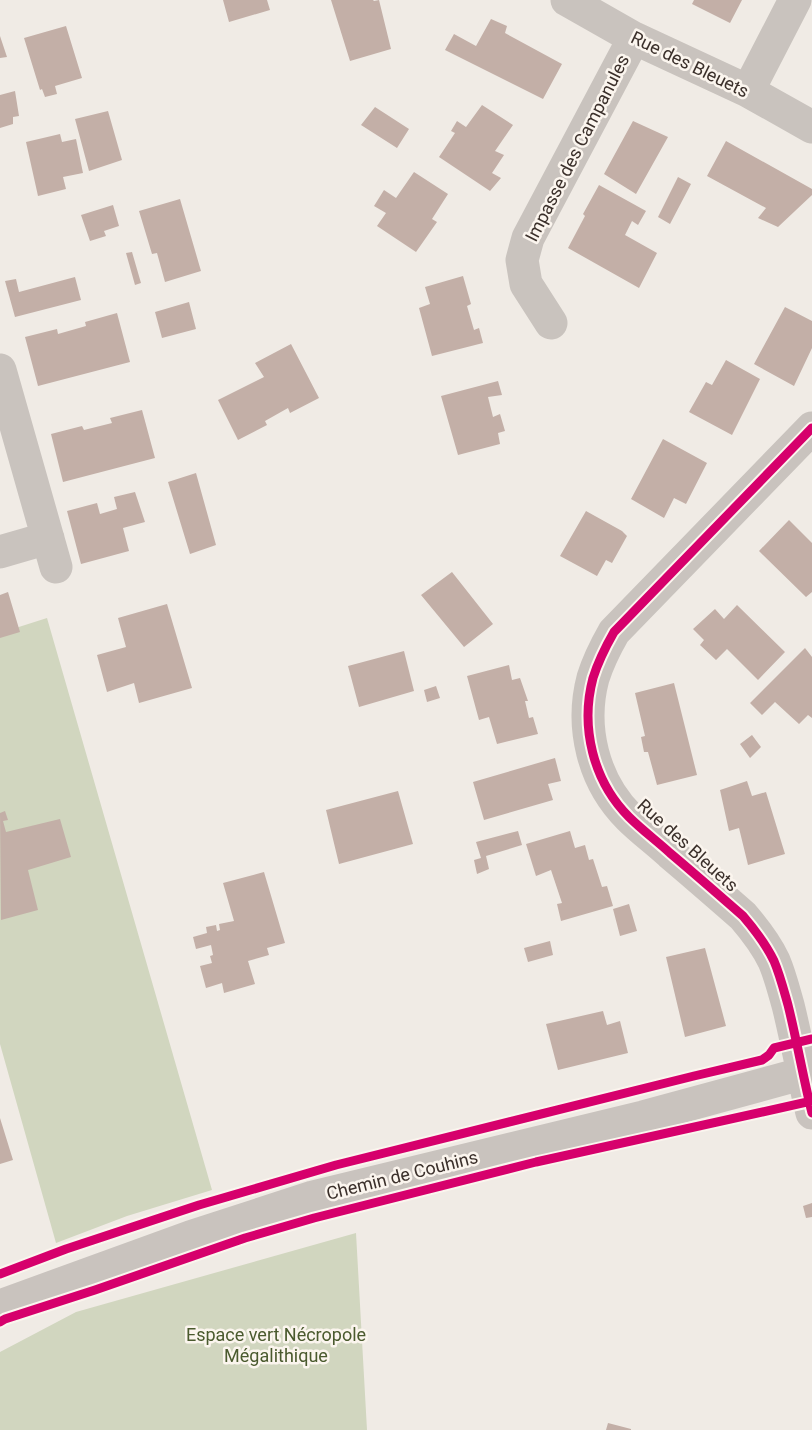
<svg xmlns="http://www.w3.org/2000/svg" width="812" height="1430" viewBox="0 0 812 1430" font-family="Roboto,sans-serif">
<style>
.green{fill:#d1d6bf}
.building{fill:#c3afa7}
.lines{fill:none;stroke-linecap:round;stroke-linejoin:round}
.minor{stroke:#c9c3be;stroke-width:33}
.cycleway-casing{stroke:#fbf5ee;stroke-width:13}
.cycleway{stroke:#d6006c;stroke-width:9}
.labels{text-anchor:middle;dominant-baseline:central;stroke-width:5;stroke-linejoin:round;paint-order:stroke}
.street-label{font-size:18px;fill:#3b302b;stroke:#fbf5ee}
.park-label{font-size:18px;fill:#4a5a2e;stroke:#fbf5ee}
</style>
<rect width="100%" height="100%" fill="#f0ebe5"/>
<path class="green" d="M47,618L212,1190L127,1216L56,1243L0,1044V633Z
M356,1233L367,1430H0V1352L76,1312Z"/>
<path class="building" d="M223,0H267L270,10L229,22Z
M331,0H373L374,1L379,0L391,49L350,61Z
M694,0H742L730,23L692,4Z
M491,19L507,26L505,33L562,64L543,99L445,50L454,34L476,46Z
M66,26L82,78L55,86L57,94L45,97L42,89L40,90L24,38Z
M0,36L7,57L0,58Z
M15,91L19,116L13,117V124L0,128V95Z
M482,105L513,125L495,151L504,155L492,173L501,178L490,191L439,157L455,133L451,131L457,121L466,127Z
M375,107L409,129L397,148L361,125Z
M108,111L122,160L89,171L75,119Z
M633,121L668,137L636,194L604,174Z
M60,134L62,142L76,139L83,173L63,177L66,189L38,196L26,142Z
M726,141L812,189V195L778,227L758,218L766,208L707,176Z
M414,172L448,194L432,219L437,222L416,252L377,226L386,213L374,206L384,190L396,198Z
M678,177L691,184L670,224L658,217Z
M599,185L646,211L638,225L632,221L625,235L657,253L639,288L568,248L585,216L583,214Z
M180,199L201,271L165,282L157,253L152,254L139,211Z
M113,205L119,226L104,231L106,236L90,241L81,215Z
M132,252L141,283L135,285L126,253Z
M463,276L471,304L467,306L474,330L479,328L483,343L432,356L419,308L430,304L425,287Z
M75,277L81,300L15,317L5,281L16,279L19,292Z
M189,302L196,329L162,338L155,312Z
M785,307L812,321V348L794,386L754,364Z
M117,313L130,362L38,386L25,337L57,329L58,334L86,326L85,322Z
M291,344L319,398L290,413L288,408L265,421L267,425L238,440L218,400L264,377L255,363Z
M726,360L760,379L732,435L689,412L706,382L712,385Z
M498,381L502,395L488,397L493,417L500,414L505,431L498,433L500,444L458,455L441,396Z
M142,410L155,458L63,482L51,434L82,426L84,430L112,423L110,418Z
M663,439L707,463L686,504L674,498L664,518L631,499Z
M196,473L216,545L190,554L168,482Z
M135,492L145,522L123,528L129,551L81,564L67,511L97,503L100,514L117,509L114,497Z
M586,511L622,531L627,536L612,563L606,560L597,576L560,556Z
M789,520L812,543V592L806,597L759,551Z
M452,572L493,624L464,647L421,595Z
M8,592L20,632L0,638V595Z
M167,604L192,688L139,703L134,683L107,692L97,655L126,647L118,618Z
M737,605L785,652L758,680L727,649L716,660L700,645L704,640L693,629L715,609L724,619Z
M805,648L812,657V718L808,715L799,724L775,702L762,715L750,703Z
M404,651L414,691L359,707L348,666Z
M509,665L512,680L520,678L528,701H525L529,718L533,717L538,734L497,744L489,717L479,720L467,676Z
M674,683L697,775L657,785L648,752H644L641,737L645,736L635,693Z
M436,686L440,698L427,702L424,690Z
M752,735L761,747L750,758L740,744Z
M555,758L561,781L548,784L553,800L484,820L473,782Z
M747,781L752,796L766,792L785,854L748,865L739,828L729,831L720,790Z
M398,791L413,844L339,864L326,810Z
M5,811L8,820L3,821L6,832L60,819L71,857L28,870L38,910L1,920L0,813Z
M518,831L522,845L486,856L489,869L477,874L474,860L481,858L476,842Z
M570,831L575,848L585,845L589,860L593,859L602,887L607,886L613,906L561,921L557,904L562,903L551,870L536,876L526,844Z
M264,872L285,943L267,948L269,955L248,961L255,984L224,993L222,983L206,988L200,966L212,963L210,956L213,955L211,945L196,949L193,937L207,933L206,927L216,925L217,931L220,930L219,924L234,921L223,883Z
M629,904L637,931L620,936L613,909Z
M550,941L553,955L528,962L524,948Z
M705,948L726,1026L685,1037L666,957Z
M603,1011L607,1025L620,1021L628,1053L558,1070L546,1024Z
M0,1118L13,1160L0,1164Z
M812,1203V1217L806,1218L803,1206Z
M608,1423L631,1429V1430H606Z"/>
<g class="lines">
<path class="minor" d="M567,0L634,38L748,91L812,127
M748,91L795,0
M551,323L526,284L522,260L528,238L634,38
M0,370L56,567
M812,428L614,632C606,646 598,662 593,678C580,727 593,781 629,817C642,830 657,841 670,853C695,874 719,895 743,916C755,930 766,944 774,961C780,975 784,991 788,1005C797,1041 803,1077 812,1113
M0,552L48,538
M0,1306L190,1237L313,1197L643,1117L812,1071"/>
<defs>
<path id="cycleway" d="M812,428L614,632C606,646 598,662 593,678C580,727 593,781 629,817C642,830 657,841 670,853C695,874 719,895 743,916C755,930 766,944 774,961C780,975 784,991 788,1005C797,1041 803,1077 812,1113
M0,1274L66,1249L199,1205L336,1165L694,1076L762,1060L769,1055L774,1048L812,1039
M0,1322L5,1319L95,1290L245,1238L314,1218L536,1162L812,1101"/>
</defs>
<use href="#cycleway" class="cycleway-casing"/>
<use href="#cycleway" class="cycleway"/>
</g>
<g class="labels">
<g class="street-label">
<text transform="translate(690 64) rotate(26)">Rue des Bleuets</text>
<text transform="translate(577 148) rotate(-63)">Impasse des Campanules</text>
<text transform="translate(688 845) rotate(42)">Rue des Bleuets</text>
<text transform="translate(402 1175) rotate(-14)">Chemin de Couhins</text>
</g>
<g class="park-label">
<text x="276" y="1334">Espace vert Nécropole<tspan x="276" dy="21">Mégalithique</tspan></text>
</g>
</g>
</svg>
